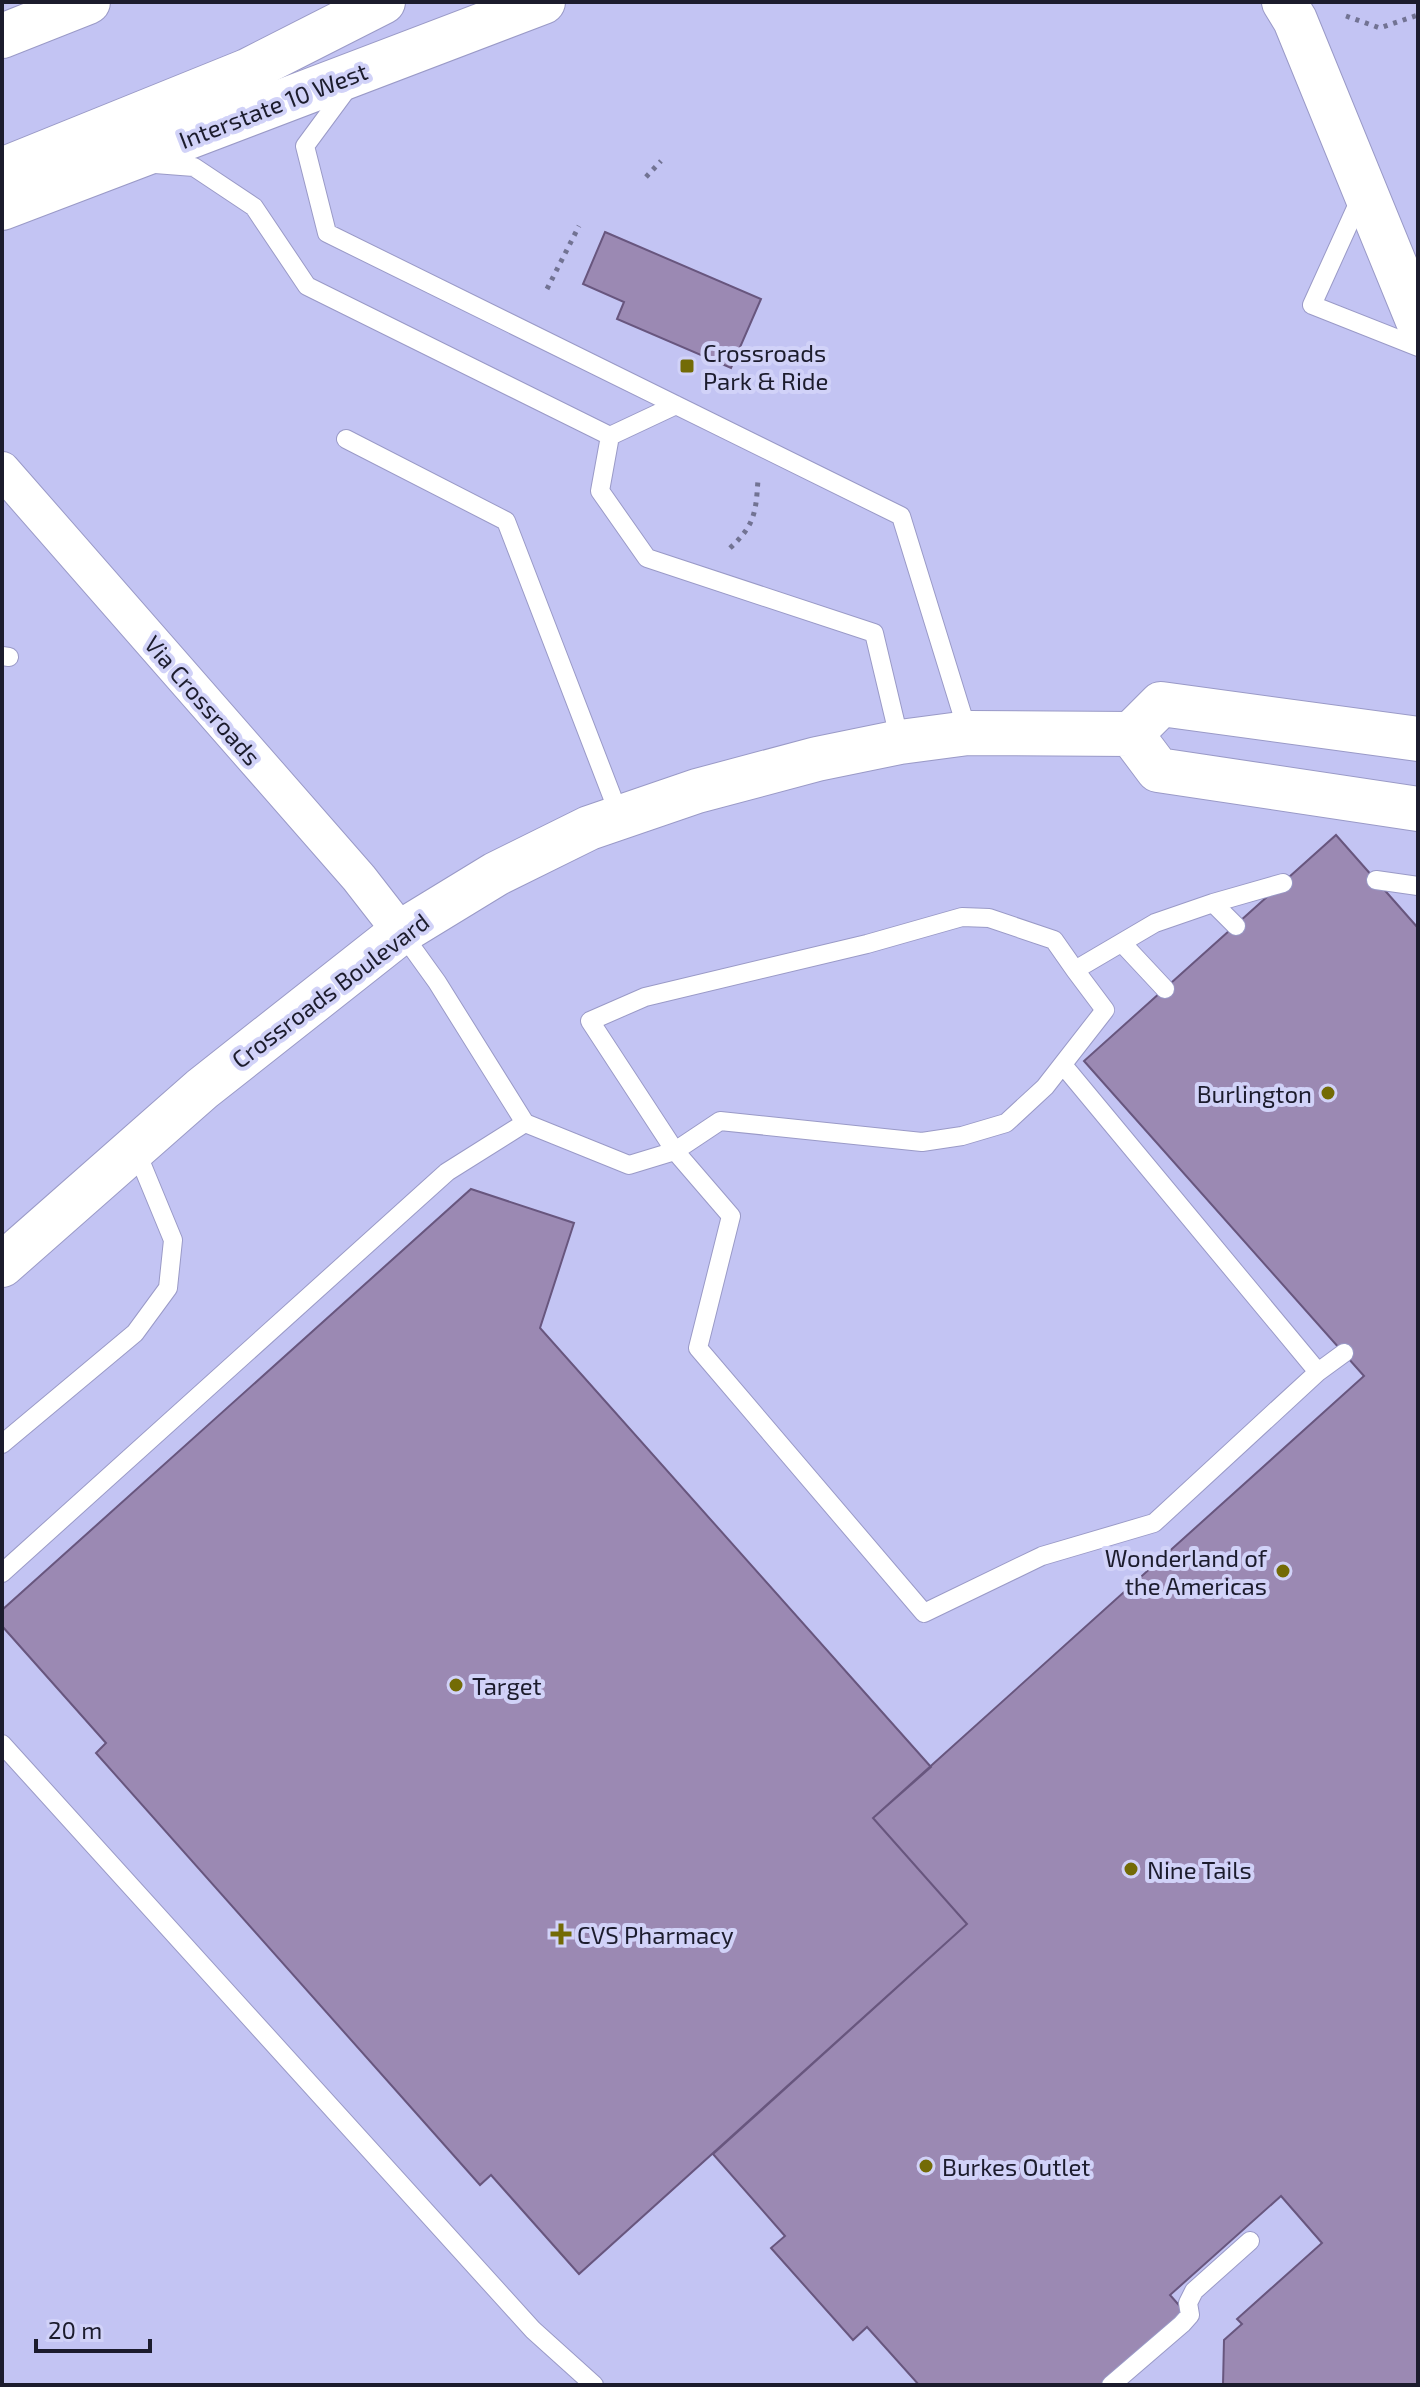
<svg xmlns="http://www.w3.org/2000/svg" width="1420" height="2387" viewBox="0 0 1420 2387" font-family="'Exo 2',sans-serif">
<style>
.building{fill:#9b89b3;stroke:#68567e;stroke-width:2}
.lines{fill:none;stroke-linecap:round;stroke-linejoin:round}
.lane-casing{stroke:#9a9ac7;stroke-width:20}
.street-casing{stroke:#9a9ac7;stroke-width:38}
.secondary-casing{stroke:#9a9ac7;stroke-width:46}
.highway-casing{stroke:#9a9ac7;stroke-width:46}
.path{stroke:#727393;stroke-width:5;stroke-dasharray:4 6;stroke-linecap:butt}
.lane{stroke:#fff;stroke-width:18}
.street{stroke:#fff;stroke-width:36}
.secondary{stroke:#fff;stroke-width:44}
.highway{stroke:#fff;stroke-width:44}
.poi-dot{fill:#736b06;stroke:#d1d2f8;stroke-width:3}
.labels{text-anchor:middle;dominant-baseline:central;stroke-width:8;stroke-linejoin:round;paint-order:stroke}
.street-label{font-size:24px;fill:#1c1c2d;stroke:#d1d2f8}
.poi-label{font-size:24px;fill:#1c1c2d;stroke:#d1d2f8;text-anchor:start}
</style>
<rect width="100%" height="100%" fill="#c3c4f3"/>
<path class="building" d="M605,232L761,299L731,368L617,319L624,302L583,284Z
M1336,835L1418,928V2385H1223L1224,2340L1242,2324L1237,2319L1322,2243L1281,2196L1170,2295L1185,2312L1104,2385H919L867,2327L853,2340L771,2248L785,2236L713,2154L967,1924L873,1818L1364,1376L1084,1061Z
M471,1189L574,1223L540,1328L931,1767L873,1818L967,1924L579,2274L491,2175L480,2185L96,1753L106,1743L2,1626V1610Z"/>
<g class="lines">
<defs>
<path id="lane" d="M350,85L305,146L327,233L901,516L968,733
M155,164L194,167L254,207L307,286L610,436
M1361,197L1312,305L1418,347
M610,436L600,491L647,558L874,633L900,742
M610,436L676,405
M346,439L506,521L620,817
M2,656L9,657
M1376,880L1418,886
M1213,903L1236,926
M401,932L437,982L525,1123L629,1165L675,1151L720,1121L922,1142L962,1136L1006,1123L1045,1087L1105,1010L1075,970
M1122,943L1165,989
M1063,1065L1318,1372L1154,1523L1042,1556L924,1613L698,1348L731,1216L675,1151L590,1021L645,997L867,944L962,917L989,918L1054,940L1075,970L1155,923L1213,903L1283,883
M1318,1372L1344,1353
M2,1444L135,1333L168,1288L173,1240L135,1148
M2,1573L447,1172L525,1123
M2,1744L533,2330L594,2385
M1111,2385L1182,2324L1190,2315L1188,2303L1194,2291L1250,2241"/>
<path id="street" d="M2,470L359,878L401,932"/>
<path id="secondary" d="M1284,2L1295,20L1418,321
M2,208L543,2
M1131,734L1158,770L1418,809
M2,1265L202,1089L401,932L496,874L589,828L697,791L817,759L900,742L968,733L1131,734L1161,704L1418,739"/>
<path id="highway" d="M2,36L88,2
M2,170L247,71L383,2"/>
</defs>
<use href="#lane" class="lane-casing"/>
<use href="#street" class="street-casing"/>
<use href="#secondary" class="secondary-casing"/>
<use href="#highway" class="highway-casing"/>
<path class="path" d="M1346,16L1380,28L1418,15
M646,177L661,161
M547,289L579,226
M730,548C755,525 756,512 758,479"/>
<use href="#lane" class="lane"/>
<use href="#street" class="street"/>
<use href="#secondary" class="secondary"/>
<use href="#highway" class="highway"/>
</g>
<g class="poi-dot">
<rect x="679" y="358" width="16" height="16" rx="4"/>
<circle cx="1328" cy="1093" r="8"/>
<circle cx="1283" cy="1571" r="8"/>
<circle cx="456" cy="1685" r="8"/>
<circle cx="1131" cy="1869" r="8"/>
<path d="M557 1922h8v8h8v8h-8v8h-8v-8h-8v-8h8z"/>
<circle cx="926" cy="2166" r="8"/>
</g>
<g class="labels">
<g class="street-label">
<text transform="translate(273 105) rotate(-21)">Interstate 10 West</text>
<text transform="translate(203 700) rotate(49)">Via Crossroads</text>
<text transform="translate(330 990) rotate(-37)">Crossroads Boulevard</text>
</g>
<g class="poi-label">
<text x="703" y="352">Crossroads<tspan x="703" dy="28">Park &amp; Ride</tspan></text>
<text x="1312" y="1093" text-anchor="end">Burlington</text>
<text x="1267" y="1557" text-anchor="end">Wonderland of<tspan x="1267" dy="28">the Americas</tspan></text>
<text x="472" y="1685">Target</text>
<text x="1147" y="1869">Nine Tails</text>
<text x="577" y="1934">CVS Pharmacy</text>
<text x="942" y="2166">Burkes Outlet</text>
</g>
</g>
<rect width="1420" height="2387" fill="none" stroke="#1c1c2d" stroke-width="8"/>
<path d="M36 2339v12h114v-12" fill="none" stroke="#1c1c2d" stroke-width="4"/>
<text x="48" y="2339" font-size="24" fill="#1c1c2d" stroke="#d1d2f8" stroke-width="6" paint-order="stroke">20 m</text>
</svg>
